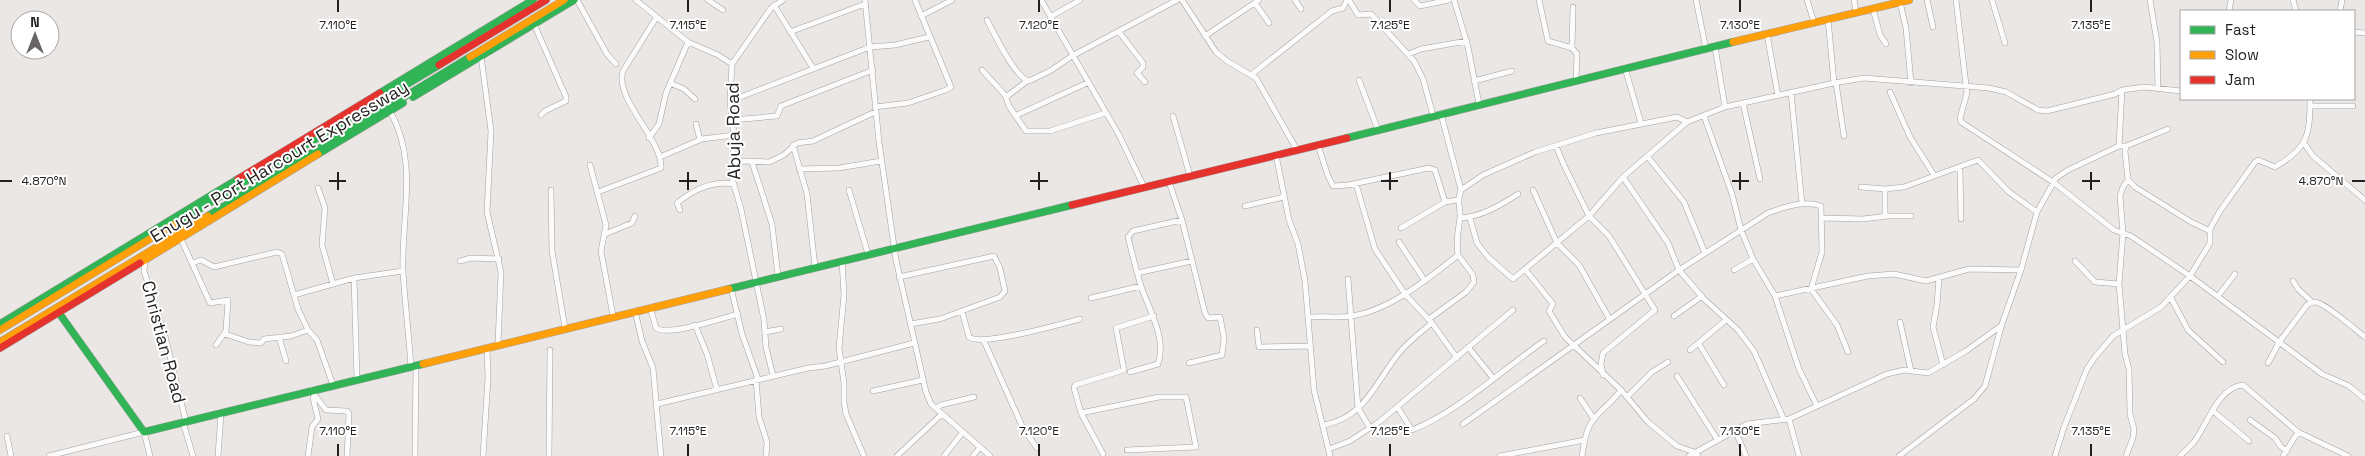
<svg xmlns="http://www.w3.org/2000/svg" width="2365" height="456" viewBox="0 0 2365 456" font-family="'Space Grotesk',sans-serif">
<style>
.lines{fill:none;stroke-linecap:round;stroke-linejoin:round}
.street-casing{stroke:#a4a09f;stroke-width:6}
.fast-casing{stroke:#a4a09f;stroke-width:8}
.slow-casing{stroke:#a4a09f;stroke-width:8}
.jam-casing{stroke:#a4a09f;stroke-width:8}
.street{stroke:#fcfbfb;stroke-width:5}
.fast{stroke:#30b455;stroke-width:7}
.slow{stroke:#ff9f0a;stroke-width:7}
.jam{stroke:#e5322d;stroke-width:7}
.ticks{fill:none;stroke:#221f1e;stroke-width:2}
.labels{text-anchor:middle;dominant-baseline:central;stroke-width:4;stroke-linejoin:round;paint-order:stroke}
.street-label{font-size:18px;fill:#221f1e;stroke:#fff}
.ticks-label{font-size:12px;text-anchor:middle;fill:#221f1e;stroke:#fff;stroke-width:4;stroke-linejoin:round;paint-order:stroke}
</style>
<rect width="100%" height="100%" fill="#ebe7e5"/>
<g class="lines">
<defs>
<path id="street" d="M577,0L607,54L616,64
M636,0L688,42L718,55L732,64
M708,0L723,10
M865,0L879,142L896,260L926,392L931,404L990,456
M1041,0L1119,135L1144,187
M1182,0L1216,52L1227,61L1256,78L1297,150
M1295,0L1301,9
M1349,0L1358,15L1371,14L1414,61L1423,79L1433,115
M1414,0L1420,6L1449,0
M1454,0L1468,47L1479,104
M1539,0L1548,41L1572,48L1577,54L1576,80
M1696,0L1706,49
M1807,0L1814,22
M1854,0L1856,12
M1927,0L1933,27
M1956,0L1967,93L1960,118L1961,122L2053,182L2114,230L2131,236L2190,276L2322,374L2349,386L2365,399
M1992,0L2005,43
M2150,0L2157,42L2158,89
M2293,0L2296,11
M1900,2L1906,28L1911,83
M1255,3L1269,23
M774,5L813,68
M1873,9L1880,35L1886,44
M2229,11L2231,0
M2340,11L2342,0
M921,16L952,0
M1050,17L1080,0
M1828,19L1834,83
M987,20C994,33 1015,78 1029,81L1050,71L1072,56L1177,0
M534,24L566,97V101L545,111L541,115
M790,32L865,4
M1119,32L1143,63V67L1137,73L1145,82
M2354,32L2365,33
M1767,34L1778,96
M1205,36L1259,0
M1715,47L1725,107
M1572,48L1573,7
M1409,54L1421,49L1467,41
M481,56L491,131L487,212L501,272L498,344
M732,64L730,101L734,135L732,178L741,209L764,320L766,347L773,376
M732,64L771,8L783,0
M1625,68L1641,123
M982,70L1005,95L1009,106L1026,131H1050L1105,113
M1252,74L1332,11L1343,8L1347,0
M1359,80L1378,130
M1474,81L1512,71
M670,83L684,89L695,99
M1836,83L1844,136
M1791,92L1802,204
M1890,92L1910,137L1934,175
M1006,97L1027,81
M730,101L870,47L895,45L929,37
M1743,103L1760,179
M2310,104V106H2353
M875,107L908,103L946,90L951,87L915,0
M390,111C419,163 401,216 403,272C405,304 409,336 411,367
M1017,115L1087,83
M1173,116L1190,176
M1704,116L1732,194L1741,230L1753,259L1775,296L1799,369L1817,406
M732,120L777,116L781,106L873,70
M696,124L700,140
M649,138L659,124L666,93L688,42
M2304,143L2313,156L2365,200
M793,145L807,194L815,267
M1318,145L1328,176L1333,186L1348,185L1429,168L1435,170L1445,202L1457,200
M1556,146L1564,165L1589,216L1609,236L1655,310L1603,353L1601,364L1603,375
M2119,146H2126L2125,151L2128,180L2123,187L2120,196L2123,233L2119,284L2125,354L2129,369L2130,414L2134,429L2133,438L2126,456
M2126,146L2168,129
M1276,155L1289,220L1298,244L1305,281L1314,390L1330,456
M660,157L702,139L734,135
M1648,157L1684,202L1705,253
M752,162L772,224L778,276
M732,164L744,161L769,162L784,155L797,143L813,141L875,112
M590,165L606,225L601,251L613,316
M799,169L839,168L881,161
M1960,169L1961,219
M1623,177L1668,243L1679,270L1703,298L1738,330L1754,351L1784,420
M2128,180L2135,187L2191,222L2210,231
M1169,182L1182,220L1205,313L1208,318L1220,317L1224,338L1222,355L1189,363
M1861,187L1885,189L1904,187L1978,160L2009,192L2037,212
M318,188L325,208L322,245L333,284
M1885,189V214L1888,216H1911
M551,190L552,251L565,328
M849,190L868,254
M1461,190L1483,175L1535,152L1596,133L1677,117L1687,122L1725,107L1834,83L1864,78L1989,88L2006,92L2038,110L2047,111L2115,94L2122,90
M1533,190L1557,243L1579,265L1609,318
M598,192L661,168C663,140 614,99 623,71L656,18
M1245,206L1284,197
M680,210L677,203C693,190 712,180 733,184
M1460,218C1481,217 1501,205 1518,194
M1470,218L1477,243L1488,257L1513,279L1589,216L1623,177L1687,122
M1823,218L1863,219L1888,216
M1401,228L1445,202
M605,234L632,223L635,216
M181,239L210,303L228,300L226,331L216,345
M1399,242L1425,281
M842,260L844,295L839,348L844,383V402L846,414L864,456
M145,261L144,271L165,336L186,422L184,426L193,456
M460,261L471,258L499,259
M2075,261L2095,282L2119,284
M192,263L201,260L214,267L277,252L282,254L298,309L308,330L317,340L333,385
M1525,269L1553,304L1549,311L1565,337L1621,390L1648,422L1677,446L1694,452L1698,456
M1734,270L1753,259
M1137,273L1192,261
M899,277L994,256L1000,268L1005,291L1000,297L940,319L910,324
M354,278L357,379
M1939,278L1937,305L1933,327L1943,365
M1348,279L1358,408L1370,428
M2293,281L2298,289L2312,302
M731,288L742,334L758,379
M294,295L354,278L403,271
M1775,296L1868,276L1894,274L1926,281L1969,269L2021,270
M2218,296L2235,274
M1091,298L1141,286
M2171,298L2188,330L2223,362
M650,307L656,328C667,337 723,318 738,314
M635,311L642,341L653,368L661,456
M962,311L969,337C981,347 1061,324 1080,319
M1674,316L1702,296
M1309,317C1323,316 1337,318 1351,316C1389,311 1429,278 1458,255C1456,242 1458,231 1460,218C1461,206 1456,203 1461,190L1441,114
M1429,319L1466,292L1474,282L1473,275L1458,255
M1900,322L1911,371
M1432,323L1457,358
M695,325L707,354L717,390
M1257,330L1259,347L1309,346
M765,332L781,329
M225,334L249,342L261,343L264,339L291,336L308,330
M279,337L286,361
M984,341L1023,428L1037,448
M1699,344L1724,385
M1468,347L1493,378
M1690,350L1726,320
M2268,363L2280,341L2307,305C2310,303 2312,302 2315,302C2324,302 2356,330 2365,337
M1130,372L1158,364C1167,338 1149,310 1141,286C1136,270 1132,253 1128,237L1133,231L1182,220
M1677,376L1717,439
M756,379L759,417L767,442L766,456
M311,390L326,410L347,411L349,414L347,456
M873,391L923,380
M1627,397L1652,372L1668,362
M1580,398L1594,419
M657,404L808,368L825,366L914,343
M936,408L941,405L974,397
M1398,408L1412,430C1458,412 1503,369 1544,341
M2213,411L2249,441
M1081,413L1159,397H1186L1196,447L1127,450
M1789,419L1799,456
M2250,420L2275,438L2281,447L2287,451
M1463,424L1679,270L1768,213C1784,207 1804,200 1821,206L1822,252L1811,289L1837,325L1848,352
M1324,425C1366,417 1375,382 1400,352C1409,341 1421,332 1432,323L1405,294L1375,249L1356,184
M1735,430L1746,456
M7,436L11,456
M1329,449L1350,441L1379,422L1513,310
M1103,454L1081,413L1074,388L1075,385L1124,370L1116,328L1154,316
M49,456L144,432L150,456
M218,456L221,414
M308,456L312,427L318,419L313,398
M415,456L416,366
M483,456L488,378L487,347
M549,456L550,350
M897,456L942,414
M944,456L963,432
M973,456L980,447
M1500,456L1585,440
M1582,456C1584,444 1586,428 1594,419C1601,409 1612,403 1621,390
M1689,456L1747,424L1789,419L1887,374L1904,370L1928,373L1966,351L2002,325
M1899,456L1974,399L1985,386L2002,324L2021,270L2037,212L2056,178L2068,170L2119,146L2122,90L2144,87L2181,91
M2055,456L2064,427L2087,369L2095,357L2113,336L2161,307L2190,276L2210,243V229L2220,211L2255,162L2258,160L2275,167C2308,148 2310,135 2310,99
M2180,456C2185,451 2190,447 2194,442C2207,425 2218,387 2243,385L2298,432L2348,456
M2283,456L2298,432"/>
<path id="fast" d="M380,93L533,0
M413,97L574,0
M1347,138L1733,42
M318,154L403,103
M208,216L470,57
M176,223L439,65
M729,289L1072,205
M59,313L144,432L423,364
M0,324L238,179"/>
<path id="slow" d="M1733,42L1909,0
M470,57L564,0
M140,263L318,154
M0,330L176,223
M0,342L208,216
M423,364L729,289"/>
<path id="jam" d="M439,65L546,0
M238,179L380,93
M1072,205L1347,138
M0,348L140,263"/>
</defs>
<use href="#street" class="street-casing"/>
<use href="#fast" class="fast-casing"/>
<use href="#slow" class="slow-casing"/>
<use href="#jam" class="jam-casing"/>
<use href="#street" class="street"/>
<use href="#fast" class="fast"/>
<use href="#slow" class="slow"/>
<use href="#jam" class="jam"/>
</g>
<path class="ticks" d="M338,0V12M688,0V12M1039,0V12M1390,0V12M1740,0V12M2091,0V12M338,172V190M688,172V190M1039,172V190M1390,172V190M1740,172V190M2091,172V190M0,181H12M329,181H346M679,181H697M1030,181H1048M1381,181H1398M1732,181H1749M2082,181H2100M2352,181H2365M338,444V456M688,444V456M1039,444V456M1390,444V456M1740,444V456M2091,444V456"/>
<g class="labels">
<g class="street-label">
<text transform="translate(733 131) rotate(-91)">Abuja Road</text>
<text transform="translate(279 161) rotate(-31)">Enugu - Port Harcourt Expressway</text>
<text transform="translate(164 342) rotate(75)">Christian Road</text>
</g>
</g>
<g class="ticks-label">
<text x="338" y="29">7.110°E</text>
<text x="688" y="29">7.115°E</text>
<text x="1039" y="29">7.120°E</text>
<text x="1390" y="29">7.125°E</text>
<text x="1740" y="29">7.130°E</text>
<text x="2091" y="29">7.135°E</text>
<text x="44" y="185">4.870°N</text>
<text x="2321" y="185">4.870°N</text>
<text x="338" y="435">7.110°E</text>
<text x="688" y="435">7.115°E</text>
<text x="1039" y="435">7.120°E</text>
<text x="1390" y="435">7.125°E</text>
<text x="1740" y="435">7.130°E</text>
<text x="2091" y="435">7.135°E</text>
</g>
<rect x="2180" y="10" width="175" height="90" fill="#ffffff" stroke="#a7a5a5"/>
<rect x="2190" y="26" width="25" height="8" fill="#30b455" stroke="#a7a5a5"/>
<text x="2225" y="35" font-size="15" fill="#221f1e">Fast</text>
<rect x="2190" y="51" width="25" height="8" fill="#ff9f0a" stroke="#a7a5a5"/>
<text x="2225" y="60" font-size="15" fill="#221f1e">Slow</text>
<rect x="2190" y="76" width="25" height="8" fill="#e5322d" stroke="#a7a5a5"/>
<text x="2225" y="85" font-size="15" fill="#221f1e">Jam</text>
<g transform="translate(35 35)"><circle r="24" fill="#ffffff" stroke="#a7a5a5"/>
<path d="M0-4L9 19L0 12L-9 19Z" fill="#686564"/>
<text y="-8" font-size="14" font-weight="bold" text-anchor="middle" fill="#221f1e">N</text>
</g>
</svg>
